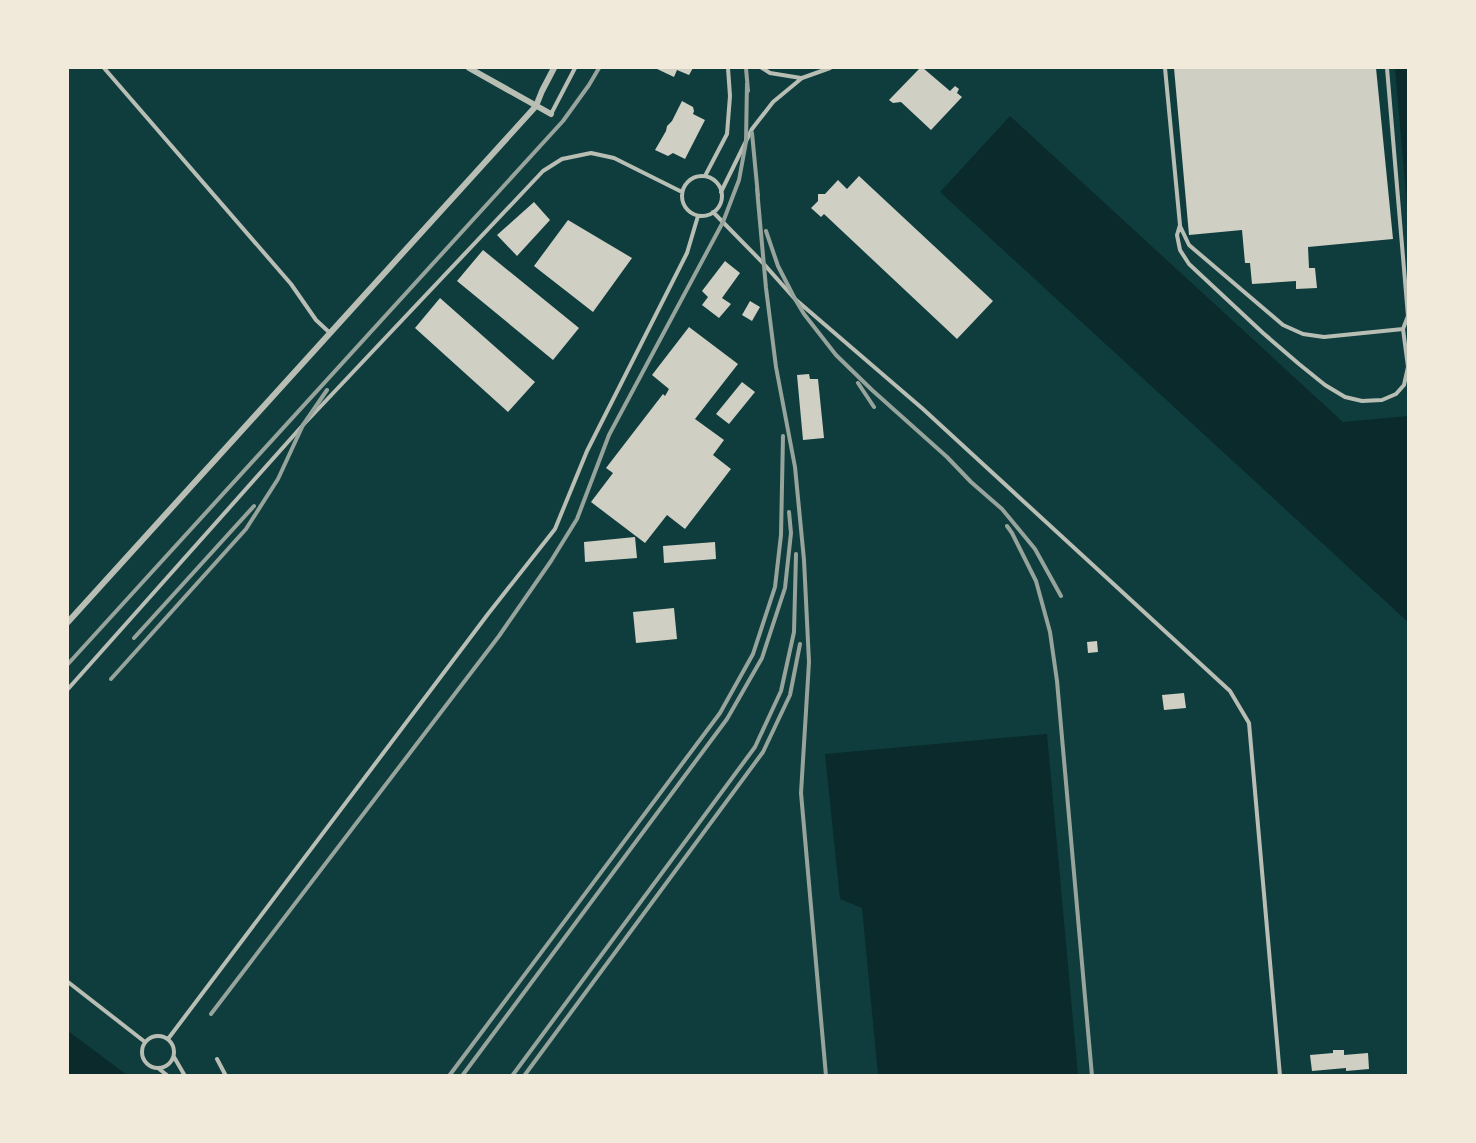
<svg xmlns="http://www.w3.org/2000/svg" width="1476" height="1143" viewBox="0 0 1476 1143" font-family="'Fira Sans Condensed',sans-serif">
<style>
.water{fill:#0a2a2b}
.building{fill:#cfcfc3}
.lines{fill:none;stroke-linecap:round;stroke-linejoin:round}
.service{stroke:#b8beb3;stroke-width:4}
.minor{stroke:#b8beb3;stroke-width:6}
.rail{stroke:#97a49c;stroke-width:4}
</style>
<rect width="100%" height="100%" fill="#0f3d3e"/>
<path class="water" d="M1395,68H1408V218Z
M1010,116L1343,422L1408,416V622L940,192Z
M1047,734L1078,1075H878L862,908L840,899L825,754Z
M68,1031L127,1075H68Z"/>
<path class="building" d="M655,68H693L689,75L677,70L674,77Z
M920,68H923L950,91L955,86L959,89L957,93L962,97L931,130L901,102L893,103L889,100Z
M1174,68H1376L1393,239L1308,247L1309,268H1315L1317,288L1296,289V281L1252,284L1250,263H1245L1242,230L1189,235Z
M682,101L693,107L694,111L693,114L705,120L685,159L673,153L668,156L655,150L666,131L667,126L672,121Z
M859,176L993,301L957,339L824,214L821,217L811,208L818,201V194H825L838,180L847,189Z
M534,202L550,220L517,256L497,235Z
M568,220L632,258L593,312L534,266Z
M483,250L579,328L553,360L457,281Z
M725,261L740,273L722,298L731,304L719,318L702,305L708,297L702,291Z
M440,298L535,382L508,412L415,328Z
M750,301L760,307L752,321L742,315Z
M689,327L738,364L695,419L724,440L713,455L731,469L685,529L667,515L645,543L591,502L613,473L606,468L663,394L665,396L669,389L652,375Z
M809,374L810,379H818L824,438L803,440L797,375Z
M742,382L755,392L729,424L716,414Z
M635,537L637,558L585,562L584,542Z
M715,542L716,559L664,563L663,546Z
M674,608L677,639L636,643L633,612Z
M1097,641L1098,652L1088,653L1087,642Z
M1184,693L1186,708L1164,710L1162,695Z
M1333,1050H1344V1055L1368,1053L1369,1069L1346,1071V1068L1312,1071L1310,1055L1333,1053Z"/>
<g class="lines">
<path class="service" d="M104,68L291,284L316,320L330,333
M762,68L770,73L801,78
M1165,68L1180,225L1177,235L1180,250L1189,264L1263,333L1299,364L1325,385L1345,397L1362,401L1382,400L1396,394L1404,385L1408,367L1403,329L1408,316L1387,68
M551,114L575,68
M705,176L727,134L730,96L728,68
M682 196a20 20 0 1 1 40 0a20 20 0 1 1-40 0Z
M721,192L752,129L773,102L802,78L830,68
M713,212L763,263L795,299L923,409L1230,691L1249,723L1280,1076
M1180,226L1189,245L1283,325L1303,334L1324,337L1403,329
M68,689L303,425L543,171L562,159L591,153L614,158L682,192
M68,982L145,1042
M142 1052a16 16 0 1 1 32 0a16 16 0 1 1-32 0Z
M168,1039L488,614L555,529L587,451L687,253L698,216
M174,1057L185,1076
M217,1059L226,1076
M158,1068L168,1076"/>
<path class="minor" d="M469,68L551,114
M68,622L536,106L542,91L554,68"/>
<path class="rail" d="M746,68L748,91
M752,133L758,196
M757,189L766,288L776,367L795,467L804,560L809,662L801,793L826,1076
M766,231L778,266L795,299L804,314L836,355L872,390L947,457L971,482L1002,509L1035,549L1061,596
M858,383L874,407
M1007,526L1012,533L1036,581L1050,632L1057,681L1092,1076
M134,638L254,506
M68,664L563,121L589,85L599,68
M111,679L246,529L278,479L303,425L327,390
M211,1014L499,636L551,561L577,519L609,435L723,222L739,180L746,142L747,83
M449,1076L720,713L753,654L775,587L781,535L783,436
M462,1076L727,719L762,658L785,588L791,533L789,512
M512,1076L755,747L781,691L794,632L796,554
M524,1076L763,752L790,695L800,644"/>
</g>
<rect width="1476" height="1143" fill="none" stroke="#f1e9da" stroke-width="138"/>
</svg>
